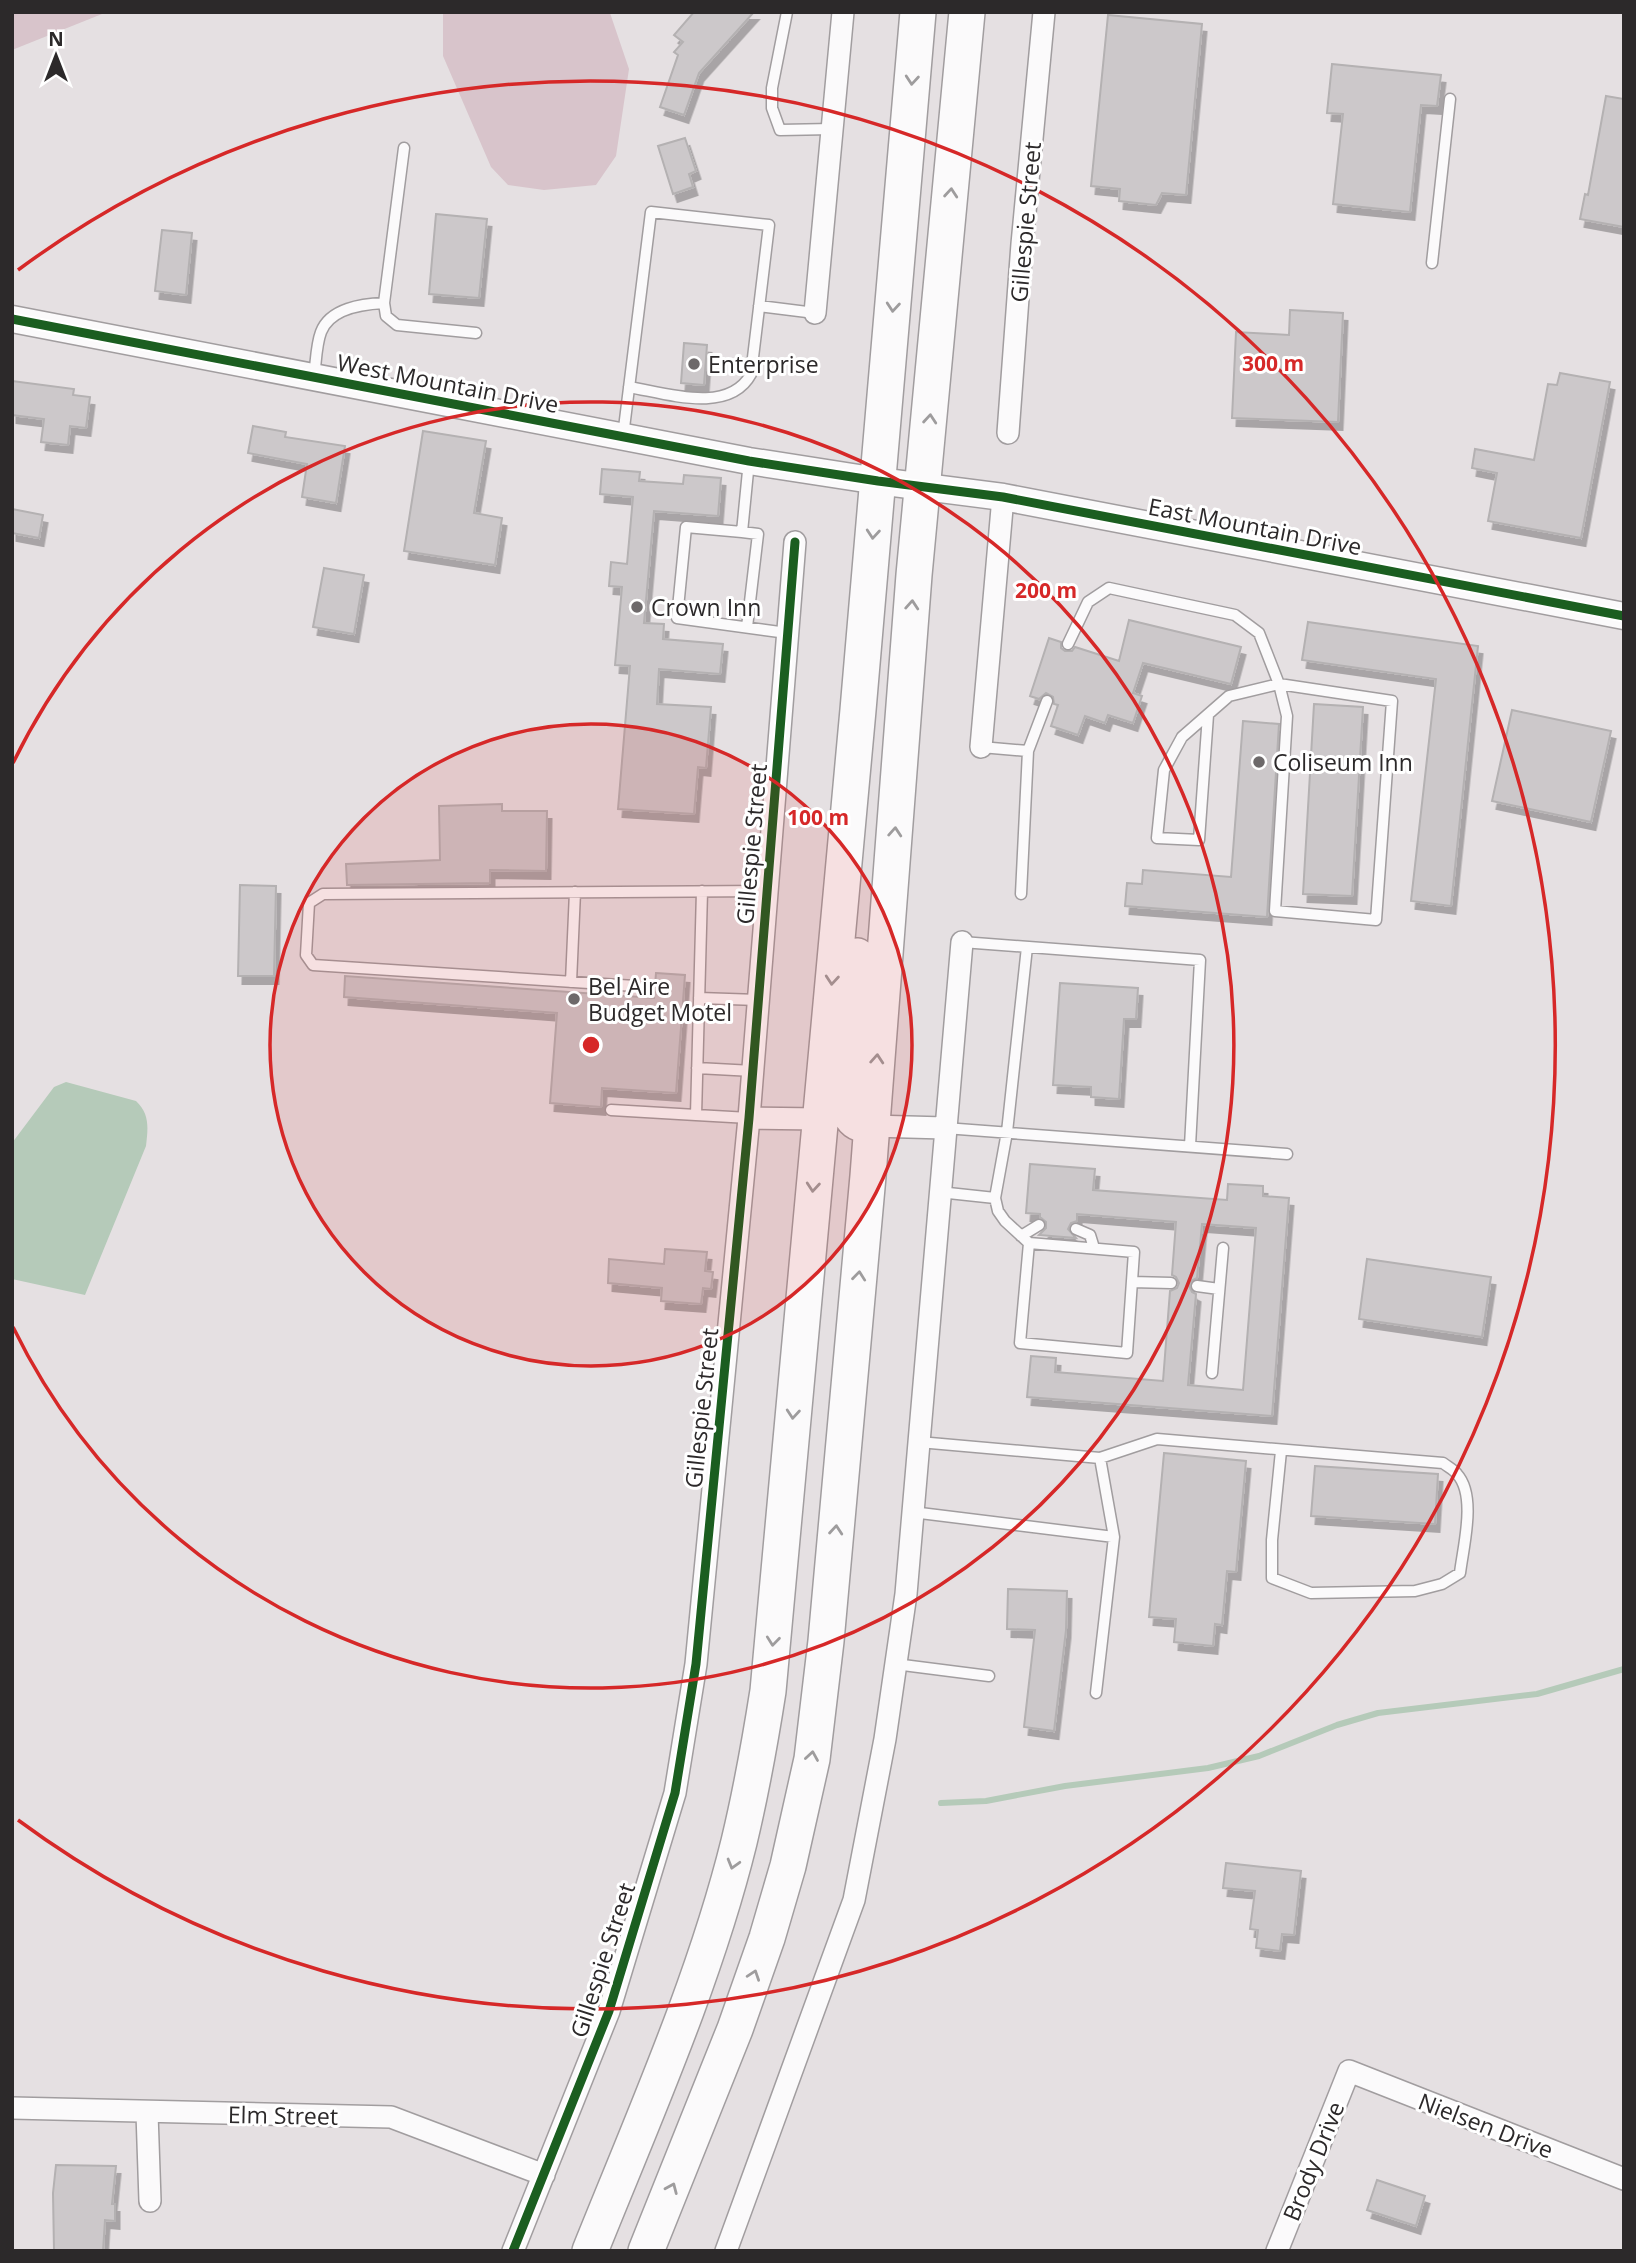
<svg xmlns="http://www.w3.org/2000/svg" width="1636" height="2263" viewBox="0 0 1636 2263" font-family="'Open Sans',sans-serif">
<style>
.green{fill:#d8c4cb}
.water{fill:#b5cab9}
.lines{fill:none;stroke-linecap:round;stroke-linejoin:round}
.stream{stroke:#b5cab9;stroke-width:6}
.building{fill:#ccc8ca;stroke:#b4b1b2;stroke-width:2;fill-rule:evenodd;filter:url(#shadow)}
.service-casing{stroke:#a19d9f;stroke-width:13}
.minor-casing{stroke:#a19d9f;stroke-width:24}
.tertiary-casing{stroke:#a19d9f;stroke-width:29}
.trunk-casing{stroke:#a19d9f;stroke-width:38}
.service{stroke:#fbfafb;stroke-width:10}
.minor{stroke:#fbfafb;stroke-width:21}
.tertiary{stroke:#fbfafb;stroke-width:26}
.trunk{stroke:#fbfafb;stroke-width:35}
.cycleway-casing{stroke:#fff;stroke-width:13}
.cycleway{stroke:#1b5e20;stroke-width:9}
.oneway{stroke:#9e9c9d}
.ring{fill:none;stroke:#d62828;stroke-width:3.5}
.poi-dot{fill:#6d696a;stroke:#fff;stroke-width:2.5}
.labels{text-anchor:middle;dominant-baseline:central;stroke-width:6;stroke-linejoin:round;paint-order:stroke}
.street-label{font-size:23px;fill:#2c292a;stroke:#fff}
.poi-label{font-size:23px;fill:#2c292a;stroke:#fff;text-anchor:start}
.centre{fill:#d62828;stroke:#fff;stroke-width:3.5}
.ring-label{font-size:21px;text-anchor:middle;font-weight:bold;fill:#d62828;stroke:#fff;stroke-width:6;stroke-linejoin:round;paint-order:stroke}
</style>
<defs>
<filter id="shadow"><feDropShadow dx="4.5" dy="8" stdDeviation="0" flood-color="#0004"/></filter>
</defs>
<rect width="100%" height="100%" fill="#e5e0e2"/>
<path class="green" d="M12,12H107L12,50Z
M443,12L610,13L629,69L616,156L596,185L544,190L508,185L491,167L443,56Z"/>
<path class="water" d="M66,1082L136,1101C150,1114 148,1128 146,1146L85,1295L12,1279V1143L54,1087Z"/>
<g class="lines">
<path class="stream" d="M941,1803L986,1801L1065,1786L1208,1768L1259,1756L1337,1725L1378,1713L1537,1694L1624,1669"/>
</g>
<path class="building" d="M694,12H754L699,73L684,115L660,107L678,55L674,52L683,42L674,35Z
M1108,15L1202,24L1186,195L1162,193L1156,205L1119,201L1120,189L1091,186Z
M1332,64L1441,75L1437,106L1421,105L1410,212L1333,204L1343,114L1327,113Z
M1606,96L1624,99V227L1580,219L1585,194L1588,195Z
M685,138L696,171L689,174L693,187L673,194L658,146Z
M436,214L487,219L479,298L429,294Z
M162,230L192,233L186,295L155,291Z
M1290,310L1343,313L1338,422L1232,418L1236,332L1289,335Z
M684,343L707,345L704,385L681,383Z
M1560,373L1610,382L1581,538L1488,521L1497,473L1472,468L1475,449L1534,460L1548,384L1557,385Z
M12,381L74,389L73,395L90,397L86,428L70,426L68,445L41,442L44,419L12,415Z
M253,426L286,432L285,437L345,446L336,503L302,497L307,464L248,453Z
M423,431L486,441L474,513L502,518L495,565L404,551Z
M602,469L640,472L639,481L683,484L684,475L721,478L718,516L654,511L644,623L664,624L663,639L723,644L720,674L659,669L657,704L711,707L706,768L698,767L694,814L618,809L630,666L615,665L622,587L609,586L611,562L627,564L633,497L600,494Z
M12,509L43,515L39,538L12,533Z
M324,568L364,575L354,634L313,627Z
M1129,620L1241,647L1231,684L1143,663L1133,693L1142,696L1133,723L1108,715L1105,723L1085,716L1078,735L1051,726L1058,705L1054,704L1053,697L1046,693L1039,699L1030,696L1049,638L1061,642V648L1065,651H1072L1075,647L1119,661Z
M1308,622L1478,646L1451,906L1411,901L1436,679L1302,660Z
M1314,704L1363,707L1352,896L1303,894Z
M1512,710L1611,731L1591,822L1492,801Z
M1243,721L1279,724L1267,917L1125,906L1127,883L1142,884L1143,870L1231,877Z
M502,804V811H547L546,871L490,870V883L347,885L346,864L440,860L439,806Z
M240,885L276,886L274,976H238Z
M656,973L685,975L676,1093L602,1088L601,1107L550,1103L557,1013L344,997L345,976L654,998Z
M1060,983L1138,988L1136,1019H1124L1119,1099L1091,1097V1087L1053,1085Z
M1030,1164L1095,1169L1093,1190L1227,1200L1228,1184L1263,1186V1196L1289,1198L1272,1416L1027,1397L1031,1356L1056,1358L1055,1372L1163,1381L1170,1291L1177,1288L1179,1283L1176,1277L1172,1275L1176,1222L1077,1214V1221L1071,1223L1068,1229L1076,1238L1039,1235L1046,1228V1222L1040,1217V1214L1026,1213ZM1202,1224L1256,1228L1243,1390L1188,1385L1196,1294L1192,1292L1189,1286L1191,1281L1197,1278Z
M665,1249L707,1252L705,1271L713,1272L711,1289L703,1288L701,1304L661,1301L662,1288L608,1283L609,1259L664,1264Z
M1367,1259L1491,1277L1482,1337L1359,1319Z
M1164,1453L1246,1461L1236,1572L1227,1571L1222,1625L1215,1624L1213,1646L1174,1642L1176,1619L1149,1617Z
M1315,1466L1438,1474L1435,1524L1311,1516Z
M1008,1589L1067,1591L1066,1630L1054,1731L1024,1727L1035,1630L1007,1629Z
M1226,1863L1301,1871L1294,1935L1282,1934L1280,1951L1256,1948L1258,1930L1250,1929L1255,1891L1223,1888Z
M56,2165L116,2166L112,2204H115V2221L105,2220L103,2251H54L53,2193Z
M1377,2180L1425,2196L1416,2226L1367,2210Z"/>
<g class="lines">
<defs>
<path id="service" d="M787,12L772,88V108L780,130L832,129
M1432,263L1450,99
M384,303L386,316L397,325L476,333
M759,306L815,313
M314,377C316,363 316,345 321,332C330,308 362,304 384,303L404,148
M623,436L651,212L769,225L751,374C729,415 665,393 629,387
M749,461L742,532L686,527L677,618L787,633
M742,532L758,534L747,627
M1068,644L1088,602L1109,588L1235,615L1259,633L1279,684L1392,701L1376,920L1275,911L1287,716L1279,684L1229,696L1182,737L1164,770L1157,838L1199,840L1208,715
M981,747L1028,751L1047,701
M1021,894L1028,751
M962,942L1200,960L1190,1146
M571,982L575,892
M635,986L313,965L306,955L309,903L323,894L767,891
M699,998L758,1000
M697,1068L753,1071
M611,1110L696,1115L702,891
M696,1115L749,1118
M945,1128L1287,1154
M939,1192L995,1198L998,1211L1005,1221L1029,1243L1134,1252L1127,1353L1020,1343L1029,1243
M995,1198L1007,1132L1027,947
M1076,1229L1090,1235L1094,1248
M1021,1236L1039,1225
M1132,1282L1171,1283
M1197,1286L1219,1289
M1212,1373L1223,1248
M919,1442L1100,1458L1157,1439L1443,1463C1448,1467 1454,1470 1457,1474C1477,1496 1463,1547 1460,1573L1442,1584L1415,1591L1311,1593L1272,1578V1540L1281,1451
M912,1512L1114,1537
M895,1664L989,1676
M1096,1693L1114,1537L1100,1458"/>
<path id="minor" d="M815,313L843,12
M1008,433L1022,244L1044,12
M981,747L1003,497
M749,1118L819,1119
M871,1126L945,1128
M12,2108L391,2117L544,2175
M147,2113L150,2201
M513,2251L609,2011L675,1793L696,1664L749,1118L795,542
M726,2251L854,1900L885,1739L906,1594L962,942
M1277,2251L1349,2071L1624,2179"/>
<path id="tertiary" d="M12,319L749,461L878,481L1003,497L1624,616"/>
<path id="trunk" d="M857,956L847,1107C852,1121 857,1124 871,1126
M590,2251C643,2119 705,1980 739,1842C751,1792 760,1742 768,1691L858,710L918,12
M646,2251L735,2029L767,1938L788,1866L812,1759L826,1641L868,1176L914,575L967,12"/>
</defs>
<use href="#service" class="service-casing"/>
<use href="#minor" class="minor-casing"/>
<use href="#tertiary" class="tertiary-casing"/>
<use href="#trunk" class="trunk-casing"/>
<use href="#service" class="service"/>
<use href="#minor" class="minor"/>
<use href="#tertiary" class="tertiary"/>
<use href="#trunk" class="trunk"/>
<defs>
<path id="cycleway" d="M12,319L749,461L878,481L1003,497L1624,616
M513,2251L609,2011L675,1793L696,1664L749,1118L795,542"/>
</defs>
<use href="#cycleway" class="cycleway-casing"/>
<use href="#cycleway" class="cycleway"/>
</g>
<defs><path id="oneway-chevron" d="M-2-3.5L2.5 0L-2 3.5" fill="none" stroke-width="1.6" stroke-linecap="round" stroke-linejoin="round" transform="scale(1.75)"/></defs>
<g class="oneway">
<use href="#oneway-chevron" transform="translate(912 80) rotate(95)"/>
<use href="#oneway-chevron" transform="translate(951 193) rotate(-85)"/>
<use href="#oneway-chevron" transform="translate(893 307) rotate(95)"/>
<use href="#oneway-chevron" transform="translate(930 419) rotate(-85)"/>
<use href="#oneway-chevron" transform="translate(873 534) rotate(95)"/>
<use href="#oneway-chevron" transform="translate(912 605) rotate(-86)"/>
<use href="#oneway-chevron" transform="translate(895 832) rotate(-86)"/>
<use href="#oneway-chevron" transform="translate(832 980) rotate(95)"/>
<use href="#oneway-chevron" transform="translate(877 1059) rotate(-86)"/>
<use href="#oneway-chevron" transform="translate(813 1187) rotate(95)"/>
<use href="#oneway-chevron" transform="translate(859 1276) rotate(-84)"/>
<use href="#oneway-chevron" transform="translate(793 1414) rotate(95)"/>
<use href="#oneway-chevron" transform="translate(836 1530) rotate(-85)"/>
<use href="#oneway-chevron" transform="translate(773 1641) rotate(96)"/>
<use href="#oneway-chevron" transform="translate(812 1756) rotate(-81)"/>
<use href="#oneway-chevron" transform="translate(733 1864) rotate(106)"/>
<use href="#oneway-chevron" transform="translate(754 1975) rotate(-71)"/>
<use href="#oneway-chevron" transform="translate(672 2188) rotate(-67)"/>
</g>
<circle cx="591" cy="1045" r="321" fill="#d62828" fill-opacity=".12"/>
<g class="ring">
<circle cx="591" cy="1045" r="321"/>
<path d="M13 763A643 643 0 1 1 13 1327"/>
<path d="M18 270A964 964 0 1 1 18 1820"/>
</g>
<g class="poi-dot">
<circle cx="694" cy="364" r="7"/>
<circle cx="637" cy="607" r="7"/>
<circle cx="1259" cy="762" r="7"/>
<circle cx="574" cy="999" r="7"/>
</g>
<g class="labels">
<g class="street-label">
<text transform="translate(1025 222) rotate(-85)">Gillespie Street</text>
<text transform="translate(448 383) rotate(11)">West Mountain Drive</text>
<text transform="translate(1255 526) rotate(11)">East Mountain Drive</text>
<text transform="translate(751 844) rotate(-85)">Gillespie Street</text>
<text transform="translate(701 1408) rotate(-84)">Gillespie Street</text>
<text transform="translate(602 1960) rotate(-72)">Gillespie Street</text>
<text transform="translate(283 2115) rotate(1)">Elm Street</text>
<text transform="translate(1486 2125) rotate(21)">Nielsen Drive</text>
<text transform="translate(1313 2161) rotate(-68)">Brody Drive</text>
</g>
<g class="poi-label">
<text x="708" y="364">Enterprise</text>
<text x="651" y="607">Crown Inn</text>
<text x="1273" y="762">Coliseum Inn</text>
<text x="588" y="986">Bel Aire<tspan x="588" dy="26">Budget Motel</tspan></text>
</g>
</g>
<circle cx="591" cy="1045" r="10" class="centre"/>
<g class="ring-label">
<text x="1273" y="371">300 m</text>
<text x="1046" y="598">200 m</text>
<text x="818" y="825">100 m</text>
</g>
<rect width="1636" height="2263" fill="none" stroke="#2c292a" stroke-width="28"/>
<g transform="translate(56 56)" stroke="#ffffff" stroke-width="5" paint-order="stroke">
<path d="M0-5L12 26L0 18L-12 26Z" fill="#2c292a"/>
<text y="-10" font-size="19" font-weight="bold" text-anchor="middle" fill="#2c292a">N</text>
</g>
</svg>
